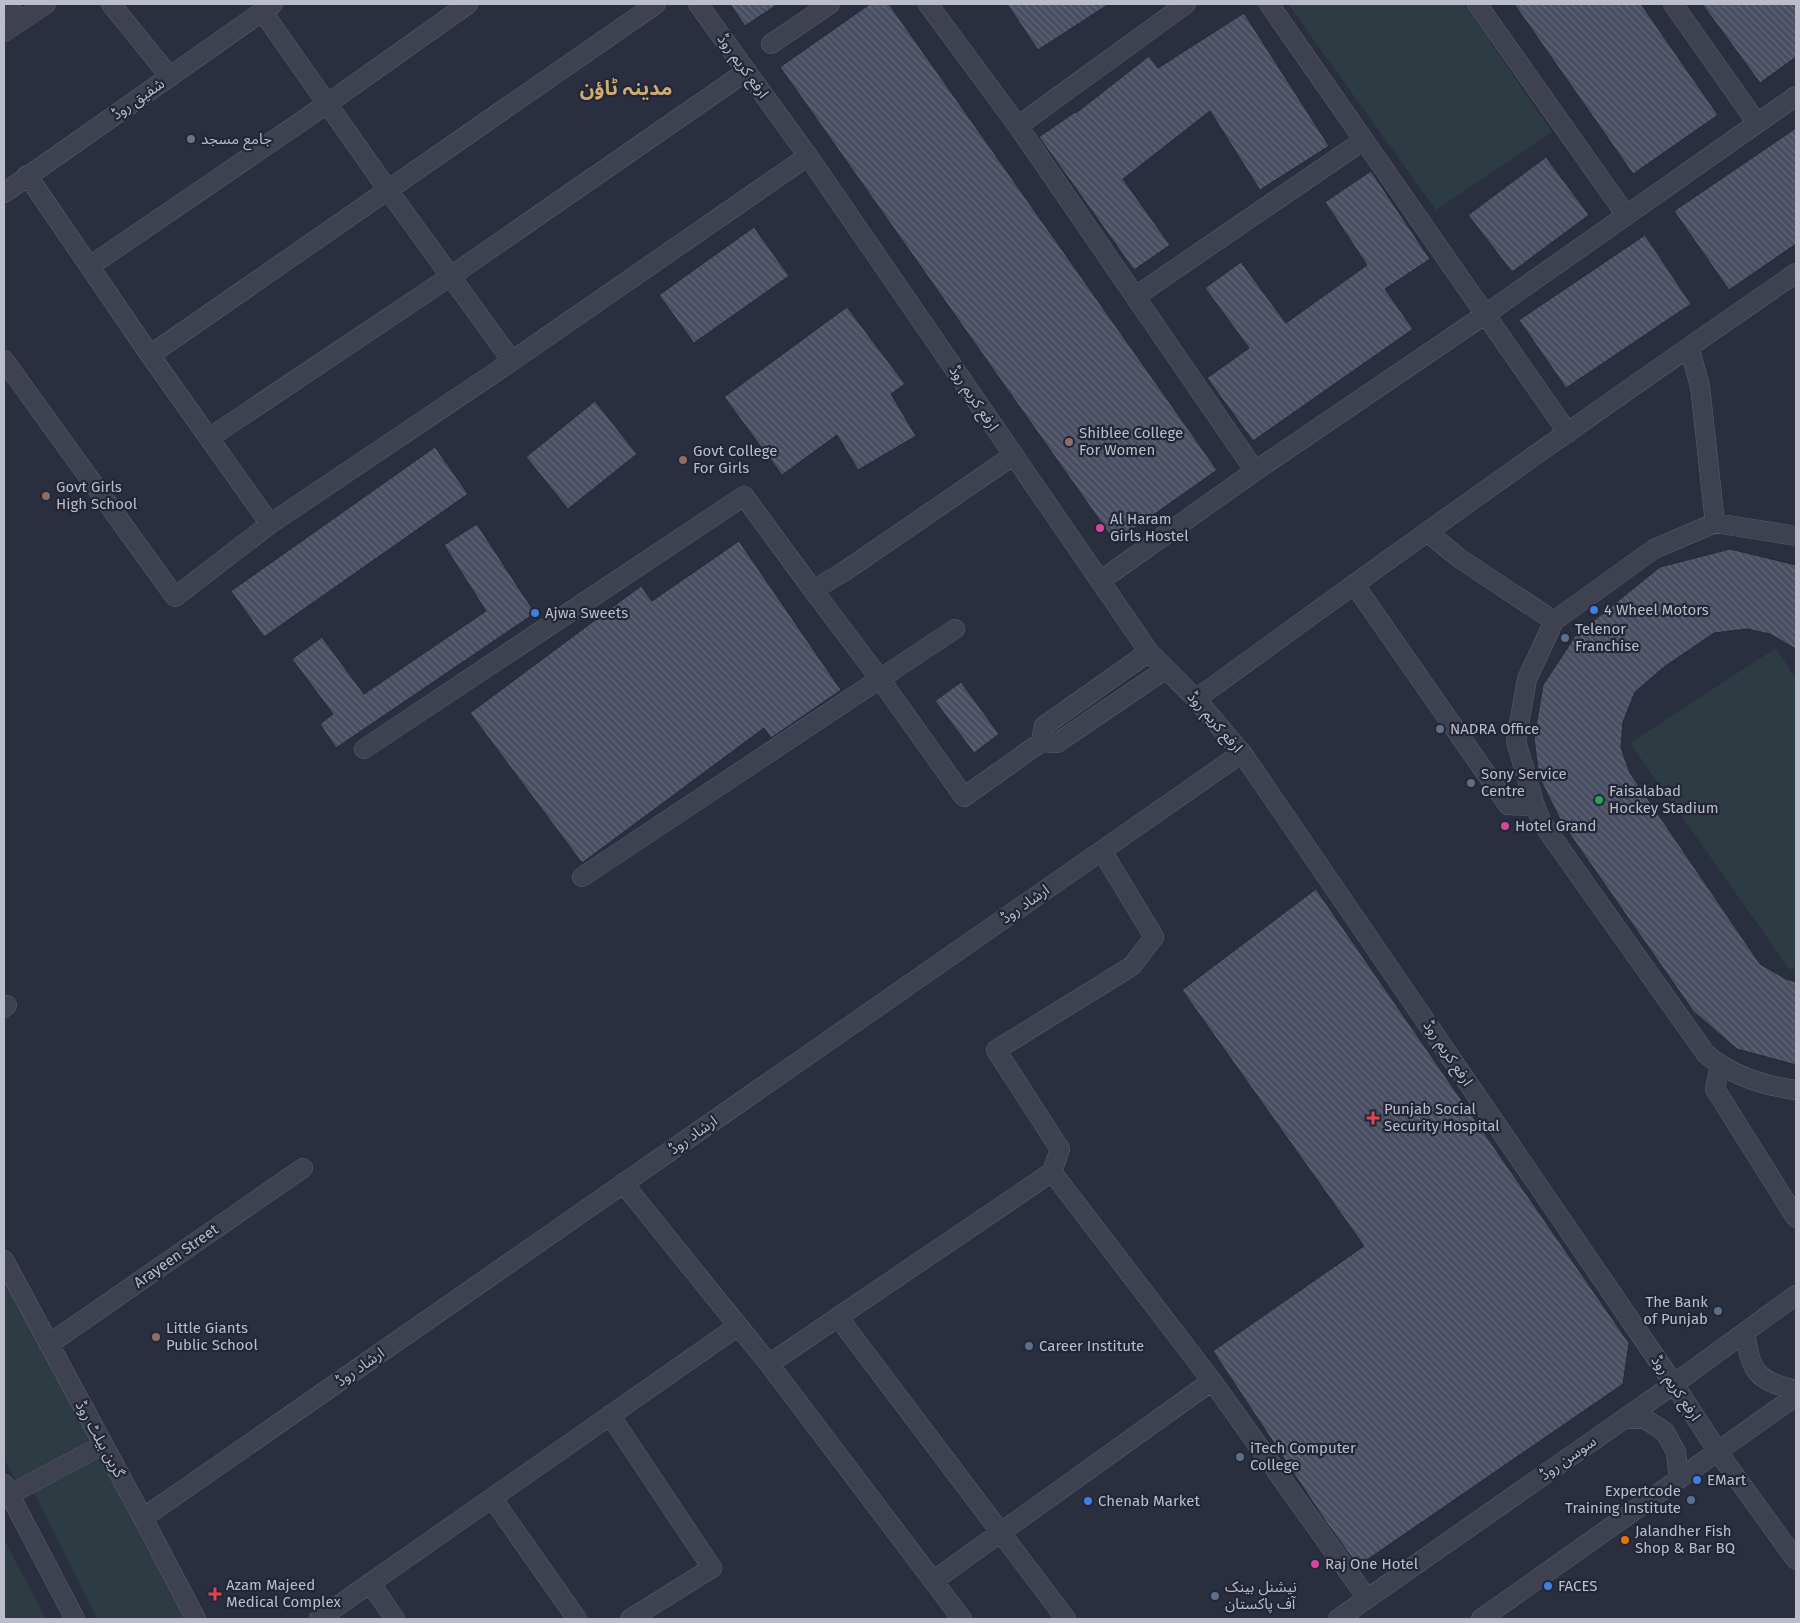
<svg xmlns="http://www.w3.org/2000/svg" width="1800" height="1623" viewBox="0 0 1800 1623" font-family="'Fira Sans','Noto Sans Arabic',sans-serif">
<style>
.park{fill:#2d3c42}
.building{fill:url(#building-back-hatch);stroke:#242838}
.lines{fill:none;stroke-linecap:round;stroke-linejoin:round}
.minor-casing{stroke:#5c5f6e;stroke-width:20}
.minor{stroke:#3e4250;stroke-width:19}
.worship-dot{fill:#6b7280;stroke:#222636;stroke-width:2}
.education-dot{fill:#8d6e63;stroke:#222636;stroke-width:2}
.hotel-dot{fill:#d1479c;stroke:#222636;stroke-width:2}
.shop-dot{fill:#3f7fe0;stroke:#222636;stroke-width:2}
.service-dot{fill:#5c6f8a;stroke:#222636;stroke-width:2}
.leisure-dot{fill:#2e9e5b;stroke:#222636;stroke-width:2}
.health-dot{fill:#e0444e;stroke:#222636;stroke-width:2}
.food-dot{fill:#e8710a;stroke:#222636;stroke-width:2}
.labels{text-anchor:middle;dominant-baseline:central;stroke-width:4.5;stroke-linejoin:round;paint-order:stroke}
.street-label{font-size:15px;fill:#bbbeca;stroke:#222636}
.poi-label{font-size:15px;fill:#bbbeca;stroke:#222636;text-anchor:start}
.district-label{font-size:20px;font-weight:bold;fill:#ccac74;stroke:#222636}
</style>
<defs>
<pattern id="building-back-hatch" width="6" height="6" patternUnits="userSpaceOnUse" patternTransform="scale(1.25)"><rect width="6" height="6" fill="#494f62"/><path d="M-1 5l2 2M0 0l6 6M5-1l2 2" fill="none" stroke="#616777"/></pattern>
</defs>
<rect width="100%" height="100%" fill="#2a2f40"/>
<path class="park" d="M1288,4H1464L1552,132L1436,210Z
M1776,648L1796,679V965L1790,970L1630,743Z
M4,1279L23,1304L92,1439L16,1482L4,1458Z
M102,1458L186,1619H97L34,1493Z
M4,1539L46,1619H4Z"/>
<path class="building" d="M730,4H778L745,26Z
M870,4H889L1217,470L1115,542L780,67Z
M1007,4H1109L1038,50Z
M1514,4H1641L1718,115L1633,174Z
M1702,4H1796V57L1760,83Z
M1244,13L1329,146L1260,190L1210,111L1123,179L1170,245L1134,270L1039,137L1075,112L1076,113L1149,56L1158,68Z
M1796,128V244L1729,290L1674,211Z
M1546,157L1589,215L1512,272L1468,215Z
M1371,171L1430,259L1385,289L1413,329L1253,441L1207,378L1249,348L1205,288L1241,262L1286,323L1367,265L1325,202Z
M754,227L789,276L694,343L659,295Z
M1645,235L1691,304L1566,388L1519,320Z
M847,307L905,384L891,394L916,436L858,470L837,435L782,475L724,397Z
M595,401L637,454L568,509L526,457Z
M435,447L468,494L264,637L231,591Z
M477,524L535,613L336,748L320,724L333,714L292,659L322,637L364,694L486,611L444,545Z
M739,541L841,690L771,738L764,728L582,863L470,713L641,586L652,601Z
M1730,549L1796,565V649L1770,634L1747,629L1714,633L1664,667L1635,692L1623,722L1621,748L1630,773L1760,964L1786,979L1796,982V1065L1737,1049L1693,1011L1562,823L1539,777L1534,738L1543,685L1576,635L1660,567Z
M961,682L999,734L974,753L935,701Z
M1316,889L1629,1343L1623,1384L1358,1566L1326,1522L1213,1351L1364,1246L1182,990Z"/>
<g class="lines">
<defs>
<path id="minor" d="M7,4L20,21
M111,4L170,77
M698,4L808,156L1149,652L1196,699L1242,753L1674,1384L1718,1452L1796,1560
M928,4L1018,126L1255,471
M1269,4L1568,433
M1477,4L1626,215
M1673,4L1757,123
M262,11L388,190L512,361
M4,32L46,4
M771,44L830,4
M1018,126L1186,4
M27,175L150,355L270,524
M4,193L273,4
M90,266L327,104L468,4
M1136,296L1364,140
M1689,347L1700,386L1715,523
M150,355L656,4
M4,360L175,597L270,524L512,361L808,156
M209,438L451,276L747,71
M1014,455L845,571L813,590L880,679L964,797L1041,742L1057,743L1166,669
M1427,532L1459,558L1554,621
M1796,536L1715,523L1654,549L1554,621L1527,679L1516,741L1535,806L1542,823L1706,1054C1731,1075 1765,1086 1796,1090
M1100,581L1255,471L1486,314L1796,96
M1354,584L1508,805L1535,806
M1196,699C1395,554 1594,412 1796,273
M1041,742L1044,726L1149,652
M364,749L744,496L813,590
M582,877L955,629
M4,1008L7,1005
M1720,1066L1715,1089L1796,1218
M1052,1172L1212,1381L1367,1598
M623,1183L769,1364L962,1619
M4,1260L143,1518L196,1619
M838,1317L1066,1619
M1745,1332C1751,1373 1756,1380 1796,1390
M49,1344L303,1168
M769,1364L1052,1172L1060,1149L996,1050L1132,966L1154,937L1102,851
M610,1415L712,1568L630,1619
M1624,1419H1645L1665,1432L1676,1452L1679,1479
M4,1484L75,1619
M9,1495L103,1445
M492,1498L577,1619
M143,1518L1242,753
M933,1581L1212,1381
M370,1583L395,1619
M319,1619L738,1326
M1338,1619L1674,1384L1796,1295
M1481,1619L1796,1396"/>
</defs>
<use href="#minor" class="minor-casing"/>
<use href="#minor" class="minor"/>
</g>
<circle class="worship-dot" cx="191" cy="139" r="5"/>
<g class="education-dot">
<circle cx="1069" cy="442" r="5"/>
<circle cx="683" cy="460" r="5"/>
<circle cx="46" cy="496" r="5"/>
<circle cx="156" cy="1337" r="5"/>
</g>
<g class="hotel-dot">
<circle cx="1100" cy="528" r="5"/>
<circle cx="1505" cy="826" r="5"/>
<circle cx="1315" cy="1564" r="5"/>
</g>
<g class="shop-dot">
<circle cx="1594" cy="610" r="5"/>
<circle cx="535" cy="613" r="5"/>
<circle cx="1697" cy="1480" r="5"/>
<circle cx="1088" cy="1501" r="5"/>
<circle cx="1548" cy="1586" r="5"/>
</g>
<g class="service-dot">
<circle cx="1565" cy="638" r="5"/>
<circle cx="1440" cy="729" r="5"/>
<circle cx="1471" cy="783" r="5"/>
<circle cx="1718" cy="1311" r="5"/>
<circle cx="1029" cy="1346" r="5"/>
<circle cx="1240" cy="1457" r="5"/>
<circle cx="1691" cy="1500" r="5"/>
<circle cx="1215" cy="1596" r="5"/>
</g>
<circle class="leisure-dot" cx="1599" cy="800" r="5"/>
<g class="health-dot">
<path d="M1370.5 1110.5h5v5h5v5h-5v5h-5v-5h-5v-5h5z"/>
<path d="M212.5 1586.5h5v5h5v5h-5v5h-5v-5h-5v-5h5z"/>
</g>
<circle class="food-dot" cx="1625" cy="1540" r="5"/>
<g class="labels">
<g class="street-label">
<text transform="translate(743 66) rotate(54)">ارفع کریم روڈ</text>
<text transform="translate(138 99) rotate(-35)">شفیق روڈ</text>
<text transform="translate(974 398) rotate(56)">ارفع کریم روڈ</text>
<text transform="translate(1215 722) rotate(49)">ارفع کریم روڈ</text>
<text transform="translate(1025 904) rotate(-35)">ارشاد روڈ</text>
<text transform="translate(1448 1053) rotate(56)">ارفع کریم روڈ</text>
<text transform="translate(693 1135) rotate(-35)">ارشاد روڈ</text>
<text transform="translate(176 1256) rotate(-35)">Arayeen Street</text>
<text transform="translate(360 1367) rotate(-35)">ارشاد روڈ</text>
<text transform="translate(1676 1388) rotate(56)">ارفع کریم روڈ</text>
<text transform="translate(100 1439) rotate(61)">گرین بیلٹ روڈ</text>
<text transform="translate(1568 1458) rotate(-35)">سوسن روڈ</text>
</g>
<g class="poi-label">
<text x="201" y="139">جامع مسجد</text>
<text x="1079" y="433">Shiblee College<tspan x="1079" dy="17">For Women</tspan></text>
<text x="693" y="451">Govt College<tspan x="693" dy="17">For Girls</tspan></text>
<text x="56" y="487">Govt Girls<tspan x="56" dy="17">High School</tspan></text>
<text x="1110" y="519">Al Haram<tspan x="1110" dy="17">Girls Hostel</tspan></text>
<text x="1604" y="610">4 Wheel Motors</text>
<text x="545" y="613">Ajwa Sweets</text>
<text x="1575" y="629">Telenor<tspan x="1575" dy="17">Franchise</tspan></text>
<text x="1450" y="729">NADRA Office</text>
<text x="1481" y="774">Sony Service<tspan x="1481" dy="17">Centre</tspan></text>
<text x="1609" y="791">Faisalabad<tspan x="1609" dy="17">Hockey Stadium</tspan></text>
<text x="1515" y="826">Hotel Grand</text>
<text x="1384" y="1109">Punjab Social<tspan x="1384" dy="17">Security Hospital</tspan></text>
<text x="1708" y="1302" text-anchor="end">The Bank<tspan x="1708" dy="17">of Punjab</tspan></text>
<text x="166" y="1328">Little Giants<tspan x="166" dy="17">Public School</tspan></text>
<text x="1039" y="1346">Career Institute</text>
<text x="1250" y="1448">iTech Computer<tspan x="1250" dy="17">College</tspan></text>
<text x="1707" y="1480">EMart</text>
<text x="1681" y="1491" text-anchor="end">Expertcode<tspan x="1681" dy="17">Training Institute</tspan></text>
<text x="1098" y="1501">Chenab Market</text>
<text x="1635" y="1531">Jalandher Fish<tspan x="1635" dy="17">Shop &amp; Bar BQ</tspan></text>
<text x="1325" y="1564">Raj One Hotel</text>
<text x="226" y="1585">Azam Majeed<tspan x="226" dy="17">Medical Complex</tspan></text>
<text x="1558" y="1586">FACES</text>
<text x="1225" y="1587">نیشنل بینک<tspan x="1225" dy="17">آف پاکستان</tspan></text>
</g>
<g class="district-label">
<text x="626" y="88">مدینہ ٹاؤن</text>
</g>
</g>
<rect width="1800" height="1623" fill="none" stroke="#bbbeca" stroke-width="10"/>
</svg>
